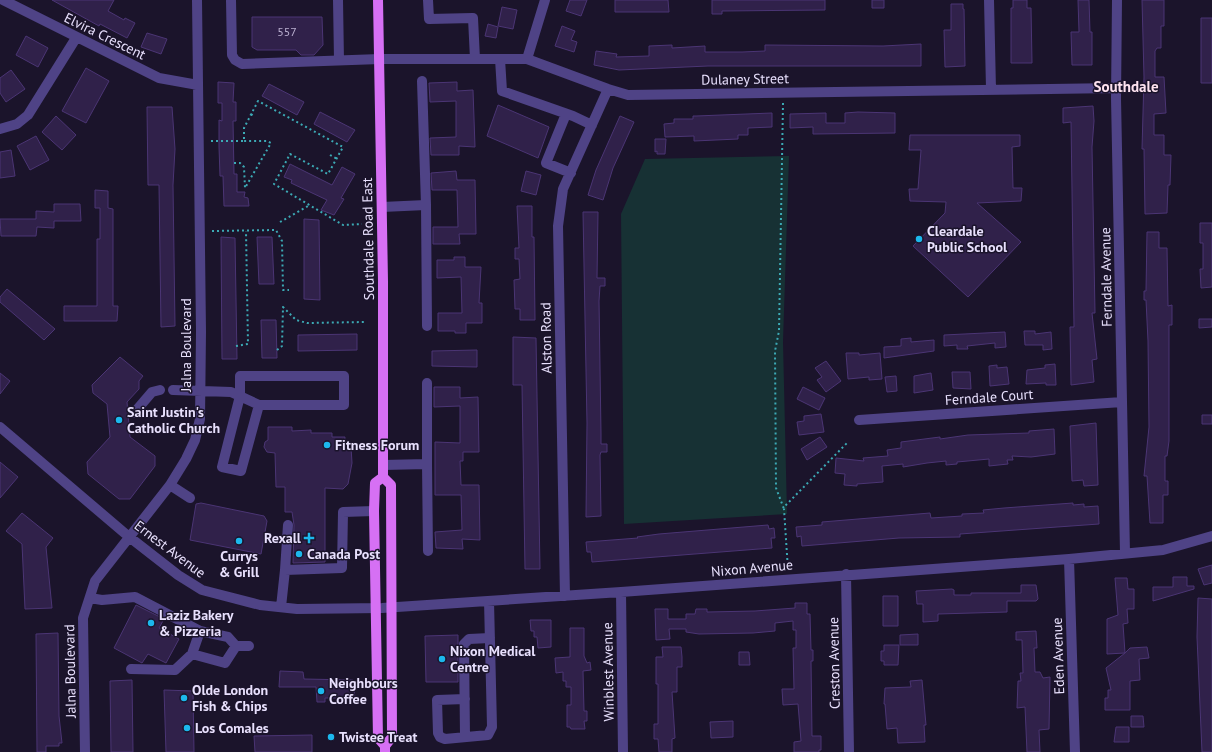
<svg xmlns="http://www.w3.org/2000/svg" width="1212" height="752" viewBox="0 0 1212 752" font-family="'PT Sans',sans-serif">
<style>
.green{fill:#173134}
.building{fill:#30214a;stroke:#4b3574}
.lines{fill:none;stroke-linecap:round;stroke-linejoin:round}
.path{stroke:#3caab5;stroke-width:2;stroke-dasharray:2 3;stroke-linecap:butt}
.minor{stroke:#4f4386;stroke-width:10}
.major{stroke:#d670f4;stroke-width:10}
.poi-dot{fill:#1cb8ed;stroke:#1b142b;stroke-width:1.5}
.labels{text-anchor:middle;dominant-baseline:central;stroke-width:3;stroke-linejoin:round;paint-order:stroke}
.number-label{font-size:12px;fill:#bab0d0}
.street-label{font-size:14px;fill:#e8e0fd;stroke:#1b142b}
.poi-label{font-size:14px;font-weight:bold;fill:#e8e0fd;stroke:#1b142b;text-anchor:start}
.neighbourhood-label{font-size:15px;font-weight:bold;fill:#fde2ef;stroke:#1b142b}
</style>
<rect width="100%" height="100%" fill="#1b142b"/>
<path class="green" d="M789,156L783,342L787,514L624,524L621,214L645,159Z"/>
<path class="building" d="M52,0H114L108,11L124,20L125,18L135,23L127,38L100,24L99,26Z
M570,0H587L581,16L566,11Z
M615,0H668L669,12H615Z
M712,0H825V10L722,11V14H712Z
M872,0H884V8H872Z
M1013,0H1027V8H1031L1032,63H1011V8H1013Z
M1078,0H1089L1090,32H1092V65H1072L1071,32H1079Z
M1142,0H1164V26H1161V48H1157L1155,51V77H1164L1166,113L1154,114V135H1164V155H1171L1170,185H1168L1167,213L1145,214L1144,149H1142L1144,77Z
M951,4H963V9H964L965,66L945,67L944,30H951Z
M502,7L517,10L513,29L498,26Z
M252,17H322L323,45L314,55H301L296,50H257L252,47Z
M1201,18H1212V83H1201Z
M488,24L498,27L496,38L485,36Z
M562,26L575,31L571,40L577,42L574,52L555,46Z
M147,33L167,39L161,54L141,47Z
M26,36L48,48L38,67L16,55Z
M921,44V66H708L619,70L594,65L596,51L617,54L616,57L649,56V46L672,45V48L705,46V52H742L765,51V45L883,46Z
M86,68L109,81L86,123L62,111Z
M11,70L25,89L6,102L0,93V78Z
M218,82L234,83L233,102H236V121H233L234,174H237V192H245L244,197L248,198L249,206H224L223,176H220L219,147V120L222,121V103H218Z
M457,82V91L473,90L475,147L459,146V155H431L430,138L456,137V101L430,102L429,83Z
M269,84L304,102L297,115L262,96Z
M498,105L549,127L538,158L487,136Z
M1093,106L1094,121L1092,147L1095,313H1092L1097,359L1092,360L1094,382L1071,385L1070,327H1074L1071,122L1063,123V108Z
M147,107H172L175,149L173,185L175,326L161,327L159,185H148Z
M320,112L355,130L347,142L314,124Z
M858,112L895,113V133L813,134V127L790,128V114L826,113V123H845V113Z
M772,113V127L748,128V135H738V139L694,141V136L665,137L664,124L674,123V119H693V116H696Z
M56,116L76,135L62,150L42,132Z
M620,116L634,122L613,168L603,200L588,195L596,170Z
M910,135H1020V146L1012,147L1013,188H1022L1021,201L977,203L1021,242L968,297L913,246L945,213L946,202L910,201L909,189H918L921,150H909Z
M36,136L49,160L30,170L17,146Z
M655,139H666L665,154H657V151L655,152Z
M11,150L15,176L0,178V152Z
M290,164L332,185L342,167L355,174L341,198L344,199L334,215L321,210L327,200L291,183L292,180L284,177Z
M456,171L457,180H475L476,234H459L460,244H433V227H458L457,190H432L431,173Z
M526,171L541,175L536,195L521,191Z
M95,190L108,191V208L113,209V306H118L117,321H64V306H97V239H100V208H95Z
M54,204H80L81,221H54V228L37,227L36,236H1L0,219H36V211L54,212Z
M517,206H532V237H534L535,320H520V309H515L514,280L520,279L519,259H515V248H519Z
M583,212H598L597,278H605V286H600L599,301L601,434V444H607V452H601L600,455L601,516L586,517L587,423Z
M304,219L319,220L320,300L304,299Z
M1200,223H1212V287L1201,288L1200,269H1203V243H1200Z
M1147,232H1159V248H1167L1168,306L1172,305V325H1169V441L1167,456H1165V481H1168V495H1163V523H1150L1147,476H1144L1149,427L1148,341L1146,300H1144V291H1146Z
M221,237L235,238L237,359H222Z
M257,237H272L274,284H259Z
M454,257H465V267H481L479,303H482V323H466V333H455V331H438V313H462L461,277L437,278V260H454Z
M7,289L55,329L44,340L0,302V297Z
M1199,319H1212V327L1199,328Z
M261,320H276L277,358H262Z
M1024,331H1035V334L1051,332L1052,349L1043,350V345H1025Z
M1005,332L1006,347L995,348V343L967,346L968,349H957V345L944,346V335Z
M357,334V350L298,351V335Z
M513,337L536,338L540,569H525L522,385H513Z
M911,338V342L934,340V351L884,358V347L901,346V339Z
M477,350V367L432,366V351Z
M846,353H859V355L880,353L882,379L869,380V377L848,379Z
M120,357L143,376L139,381V389L127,402L130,437L155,456V466L130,499H119L88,474L87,462L110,437L107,404L93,393L92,385Z
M826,361L841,381L826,392L817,380L822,377L815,368Z
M1055,364L1056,385H1046V383L1026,384L1027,370L1045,368V365Z
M997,365V368L1007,367L1009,384L990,386L989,366Z
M952,372H970L971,389L953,388Z
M0,373L10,381L0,394Z
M931,373L933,390L914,393V376Z
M896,376L897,391L887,392L885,377Z
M434,387H460V398L478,397L479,452H463V461H460L461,485H479L480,540L462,539L463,549L436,548L435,532L462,530L461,495H435V442L460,443V406L434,407Z
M803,387L825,398L819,410L797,399Z
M821,414L824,432L799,435L797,422L804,421V416Z
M1202,415H1212V424H1202Z
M1096,423L1098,485L1084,486L1083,480L1072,481L1070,426Z
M268,427H292V431L311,430V433H332V437H345L344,447H351L352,463L348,484L343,489L325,488V562L293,563L294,525L292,512H285V487H276L275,453L267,452L264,447L265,442L268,440Z
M1054,429L1055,454L1031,457L1012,456L1013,460H1007L1008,464L989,466V459L957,462V464L946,465V461L927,463L903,467V464L882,466L883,482L857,484V486L844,485L845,474L835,473L836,458L864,461L863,458L888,456L887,450L901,448V442L940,437V439L968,435L1029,433V431Z
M820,437L827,447L807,460L801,449Z
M0,462L18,477L0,498Z
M201,503L264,516L267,521L261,554L190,540L196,504Z
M1073,503V505L1084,504V507L1098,506L1099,524L960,534V537L899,538L802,546L801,536L797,537L796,527L822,525V522L930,513L931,518L962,516V514L984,513L983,510L1004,508Z
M22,513L53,538L46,547L52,608L25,609L22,544L6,531Z
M768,525L769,529L774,528L775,538H771L772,548L592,562L591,552H587L586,542L638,538L637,537L659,534Z
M1212,565V583L1204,585L1198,569Z
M1173,577H1187V586H1194V589L1153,601V587H1173Z
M1115,578H1127L1128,589H1134V609H1127L1128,623L1123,624L1125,653L1130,648L1147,647L1149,658L1139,659L1140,680L1130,681V710H1105V698H1108V690H1111L1106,668L1125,653L1107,654V619L1118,615Z
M1021,585H1036L1038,599L1036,601H1007V612L938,614V621L923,622V604H917L916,591L952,589L954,590V595H971V593H1021Z
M883,596H898V626H883Z
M1198,598L1212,599V752H1202L1197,637Z
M795,603H807V614H810L811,650H813V661H811L812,736H821V750H819V752H794V742L801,741L798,704L783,705L782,689H794L793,648H796V630H793V621L775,623V631L753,633L699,634L686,632V629H669L670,639L656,640L655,609H668V619H686V614H695L696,609H707V612L755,611L795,608Z
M136,605L164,619L159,628L179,639L166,663L148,654L142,663L114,648Z
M530,620H551V647L538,648L537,637H534V631H531Z
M570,628H584V656L587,663L590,662L591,670L583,671L584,711H587V721H584L585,729H571L570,727H567V705H571V687H566V681H563V672L556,673L555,658L570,657Z
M1036,631L1037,648H1034L1035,672H1040L1043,678L1050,677L1049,729L1039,730L1040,752H1027L1025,707L1017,708L1018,681H1021L1020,673H1023L1022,640H1016V632Z
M58,633L59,716L62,743H59V746H46V752H37L36,634Z
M918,634V645H900V635Z
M458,635V682H426L425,636Z
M884,645H899L898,665H884V661H881V651H884Z
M662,647H681L682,657V667H677V692H672L675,738L672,739V752H659L658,739H654V724H658V684H656V657H663Z
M739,652H749L750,665H739Z
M280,671L303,672L304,679L353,680L355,698H325V702H317L316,687H279Z
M132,680L133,752H111L110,681Z
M922,680L926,725H924L925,742L898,743L897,728L887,729L885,704H884L885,688L911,687L910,681Z
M164,690L193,691L194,752H166Z
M1131,716H1143L1144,727H1131Z
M733,721V737L711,738L710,722Z
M1116,727H1129V742H1114Z
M312,735V752H255L254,736Z"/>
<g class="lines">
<path class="path" d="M783,103L779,331L775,351L776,488L784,509
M251,114L255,117
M211,141H244V128L258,101L343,147L328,174L290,154L274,184L343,225L362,224
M330,155L337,159
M234,163H240L244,167L245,188L271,143L267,141H244
M280,222L310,205
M212,231L276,230L282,241L283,290H289
M236,346L248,344L246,231
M277,350L282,346L283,307L296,320L307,323L364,322
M788,570L784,509L786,505L847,443"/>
<path class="minor" d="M3,0L159,78L198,85
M231,0L232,55L235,60L242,64L380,59H527L608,89L628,95L1116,88
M338,0L339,60
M428,0L429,19L473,18L475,59
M989,0L991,89
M1117,0L1116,98L1125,553
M500,59L502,91L573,116L592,125
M527,59L545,0
M566,114L546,163L571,173
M0,129L17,124L28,115L76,38
M426,205L427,326
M382,207L426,205L422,81
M427,383V464
M173,390L231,392L259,405H344V376H240V396L222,467L241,471L259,405
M134,413L152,392L160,390
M859,420L1122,402
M0,427L128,536L178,575L202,590L260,605L297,609L382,608L621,592L1069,559L1163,550L1212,536
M383,465L427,464L428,551
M170,485L190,498
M1069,559L1075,752
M285,570L288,525
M846,574L849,752
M621,592L623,752
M565,596L558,226L563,189L608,89
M90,598L102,600L135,597L200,631L228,637L236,646H249
M281,607L285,570L342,568L343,512L374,511
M200,631L192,654L225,663L236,646
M131,669L175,670L192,654
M465,699L437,700L438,733L440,737L445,739L488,735L492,727L489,601
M465,737L464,644L469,639L490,638
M85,752L83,618L95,581L170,485L186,459L195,440L200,419L201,332L197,0"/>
<path class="major" d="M378,0L383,281V477L391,485L392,737L385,746V752
M383,477L375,483L374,511L378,738L385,746"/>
</g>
<g class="poi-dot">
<circle cx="919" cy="239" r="4"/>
<circle cx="119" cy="420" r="4"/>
<circle cx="327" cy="445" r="4"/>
<path d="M307 532h4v4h4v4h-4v4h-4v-4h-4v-4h4z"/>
<circle cx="239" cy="541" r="4"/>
<circle cx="299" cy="554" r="4"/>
<circle cx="151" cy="623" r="4"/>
<circle cx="442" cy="659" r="4"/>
<circle cx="321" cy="691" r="4"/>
<circle cx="184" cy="698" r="4"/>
<circle cx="187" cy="728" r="4"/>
<circle cx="331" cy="737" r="4"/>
</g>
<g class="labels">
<g class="number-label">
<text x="287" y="31">557</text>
</g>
<g class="street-label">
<text transform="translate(105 36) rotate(26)">Elvira Crescent</text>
<text transform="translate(745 79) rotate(-1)">Dulaney Street</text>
<text transform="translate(368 239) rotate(-91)">Southdale Road East</text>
<text transform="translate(1106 277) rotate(-91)">Ferndale Avenue</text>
<text transform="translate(546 338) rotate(-91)">Alston Road</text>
<text transform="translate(186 345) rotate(-90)">Jalna Boulevard</text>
<text transform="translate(989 397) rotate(-4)">Ferndale Court</text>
<text transform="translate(170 549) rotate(37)">Ernest Avenue</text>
<text transform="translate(752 568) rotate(-5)">Nixon Avenue</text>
<text transform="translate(1058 656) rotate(-92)">Eden Avenue</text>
<text transform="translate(834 663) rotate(-91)">Creston Avenue</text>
<text transform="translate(70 671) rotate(-91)">Jalna Boulevard</text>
<text transform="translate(608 672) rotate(-91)">Winblest Avenue</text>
</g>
<g class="poi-label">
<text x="927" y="231">Cleardale<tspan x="927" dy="16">Public School</tspan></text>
<text x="127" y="412">Saint Justin's<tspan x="127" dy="16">Catholic Church</tspan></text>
<text x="335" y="445">Fitness Forum</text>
<text x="301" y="538" text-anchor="end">Rexall</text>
<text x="307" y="554">Canada Post</text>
<text x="239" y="556" text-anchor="middle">Currys<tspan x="239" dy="16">&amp; Grill</tspan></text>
<text x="159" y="615">Laziz Bakery<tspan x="159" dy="16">&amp; Pizzeria</tspan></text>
<text x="450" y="651">Nixon Medical<tspan x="450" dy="16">Centre</tspan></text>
<text x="329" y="683">Neighbours<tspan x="329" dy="16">Coffee</tspan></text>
<text x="192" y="690">Olde London<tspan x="192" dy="16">Fish &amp; Chips</tspan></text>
<text x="195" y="728">Los Comales</text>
<text x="339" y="737">Twistee Treat</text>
</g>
<g class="neighbourhood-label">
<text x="1126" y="86">Southdale</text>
</g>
</g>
</svg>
